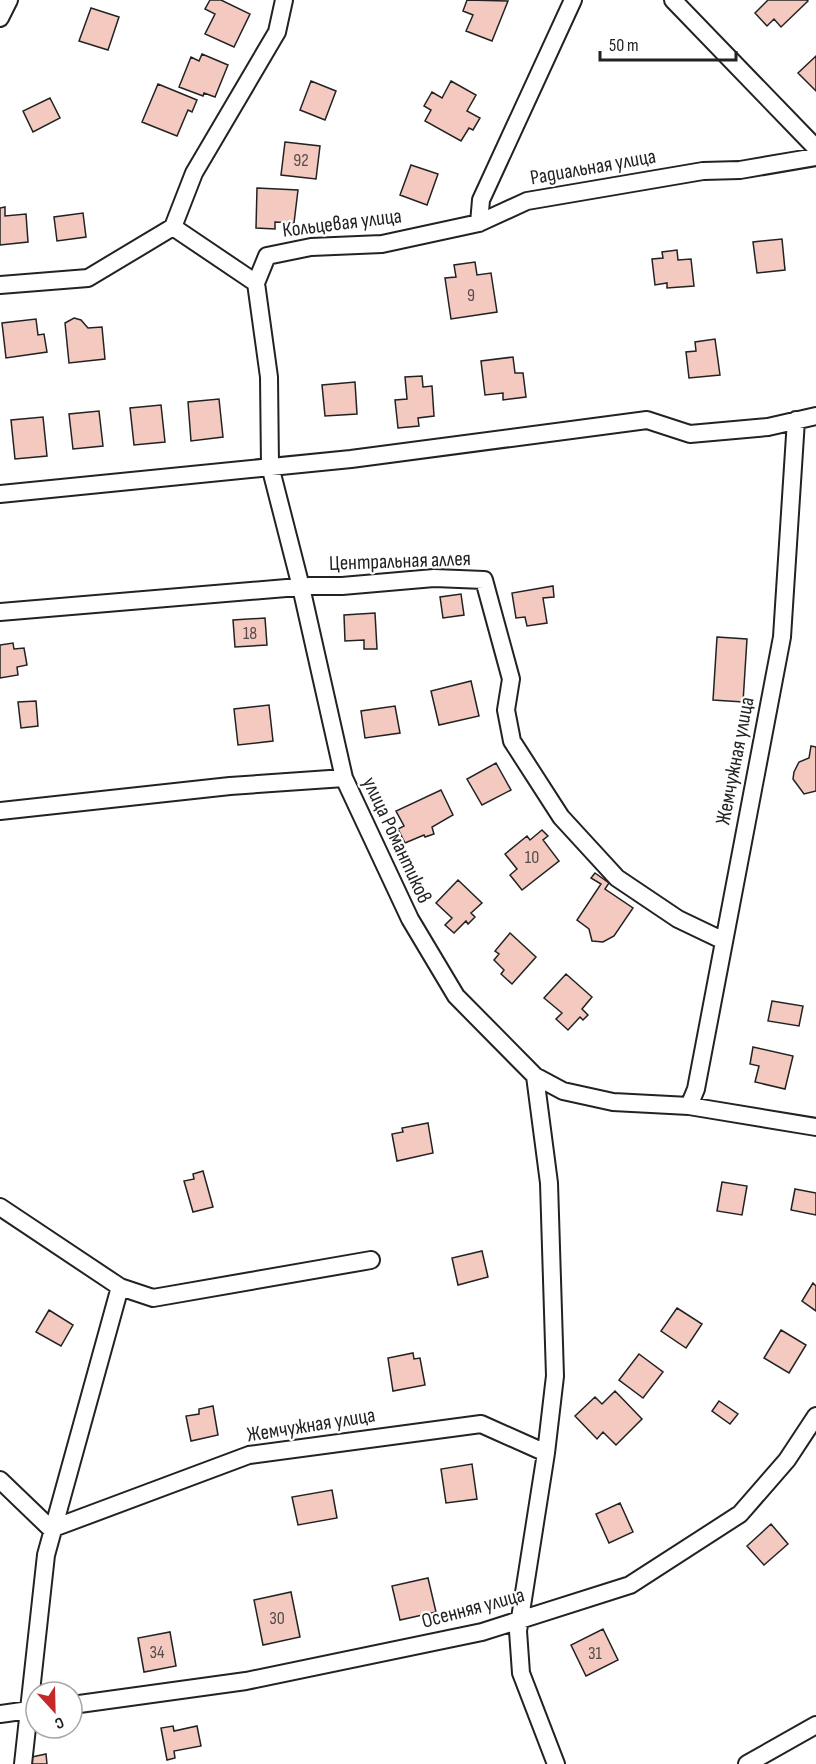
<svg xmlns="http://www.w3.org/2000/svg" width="816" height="1764" viewBox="0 0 816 1764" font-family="'Sofia Sans Condensed',sans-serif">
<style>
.building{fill:#f3c9c0;stroke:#222;stroke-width:1.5}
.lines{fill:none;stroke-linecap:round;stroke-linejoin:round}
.minor-casing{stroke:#222;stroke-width:20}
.minor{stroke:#fff;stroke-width:16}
.labels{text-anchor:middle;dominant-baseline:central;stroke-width:4.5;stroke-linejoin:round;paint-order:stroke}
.number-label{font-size:18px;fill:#564c4a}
.street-label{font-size:21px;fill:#222;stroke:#fff}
</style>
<rect width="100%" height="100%" fill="#fff"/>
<path class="building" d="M210,0H221L250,14L234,47L205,34L215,14L205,9Z
M467,0L508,1L492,41L466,31L473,15L463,11Z
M768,0H807L808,1L781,27L774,19L767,26L755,13Z
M91,8L119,17L108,50L79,41Z
M202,54L228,65L215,97L204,93L203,96L179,87L191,57L199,61Z
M816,56V91L798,73Z
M311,81L336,91L325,120L300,110Z
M451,81L476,95L467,111L480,118L473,130L469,128L461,141L425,121L431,110L424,106L432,92L442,98Z
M158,84L197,100L192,112L188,110L177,136L142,122Z
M50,98L60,118L33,132L23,111Z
M285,142L320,146L316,179L281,175Z
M411,165L438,174L427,205L400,195Z
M257,188L298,190L294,223L275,222V229L256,228Z
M5,207V216L26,214L28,242L0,245V208Z
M83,213L86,237L57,241L54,217Z
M782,239L785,270L757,273L753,242Z
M677,250L678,260L691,259L694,286L667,288V283L655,285L652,259L663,258L662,252Z
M475,262L477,275L491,273L497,312L451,319L445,278L456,277L454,265Z
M74,318L81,320L88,328L102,327L105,359L69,363L65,323Z
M36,319L38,335L44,334L47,352L6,358L2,323Z
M715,339L720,375L689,378L686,352L696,351L695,342Z
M513,357L515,373H523L526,397L503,400V393L485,395L481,361Z
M422,376L423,387L432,386L434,416L418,418L419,426L398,428L395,400L407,399L405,377Z
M355,382L357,414L325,416L322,385Z
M219,399L223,437L191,441L188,402Z
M161,405L165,442L134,445L130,408Z
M99,411L103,446L73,449L69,414Z
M43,417L47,456L15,459L11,420Z
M553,586L554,597L543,598L547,623L527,626L525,617L516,618L512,593Z
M461,594L464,615L443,618L440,597Z
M375,613L377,649H364V640L345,641L344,615Z
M265,618L267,645L235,647L233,620Z
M717,637L747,639L743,702L713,700Z
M13,643L14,649L24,648L27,665L17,667L18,675L0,678V645Z
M471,681L479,716L439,725L431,691Z
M36,701L38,726L21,728L18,702Z
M269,705L273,741L238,745L234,709Z
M395,706L400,733L365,738L361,711Z
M811,746L816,747V791L804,794L793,779L794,772L799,762L809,758Z
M496,763L511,790L482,805L467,779Z
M441,790L453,815L432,827L434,834L425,837L424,835L405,843L398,829L404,826L396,811Z
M542,830L548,836L543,840L559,861L522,890L510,875L517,869L505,854L527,836L530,840Z
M595,873L609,883L605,889L633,908L614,936L603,942L592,941L589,929L577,920L601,884L591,878Z
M458,880L482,903L471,913L475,917L468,924L466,921L454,933L445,925L452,918L436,903Z
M510,933L536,957L512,984L501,974L504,970L494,960L499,954L495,951Z
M566,974L592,997L582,1009L588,1015L583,1020L580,1017L568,1030L556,1019L562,1013L544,998Z
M772,1001L803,1006L799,1026L768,1021Z
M753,1047L793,1056L785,1089L755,1082L759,1066L750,1064Z
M428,1123L433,1153L397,1161L392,1134L403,1132L402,1128Z
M203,1171L213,1207L193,1212L184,1181L194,1179L193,1174Z
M722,1182L747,1186L742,1215L717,1211Z
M795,1189L816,1193V1215L791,1210Z
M482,1251L488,1277L458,1285L452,1258Z
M813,1283L816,1286V1311L802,1301Z
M677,1308L702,1324L686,1348L661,1331Z
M49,1310L73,1325L61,1346L36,1332Z
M781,1330L806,1345L789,1373L764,1358Z
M413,1353L414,1359L420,1358L425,1385L393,1391L388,1358Z
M639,1354L663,1372L643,1398L619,1380Z
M615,1391L642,1419L616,1445L603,1432L597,1439L575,1416L595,1397L602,1404Z
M719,1401L738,1414L730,1424L712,1411Z
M213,1406L218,1435L191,1441L186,1416L199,1414V1409Z
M472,1464L477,1499L446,1503L441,1469Z
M332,1490L337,1518L298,1525L292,1497Z
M620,1503L633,1532L609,1543L596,1514Z
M771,1524L788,1544L764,1565L747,1546Z
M428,1578L436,1612L400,1620L392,1586Z
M291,1592L300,1637L263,1645L254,1600Z
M603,1629L618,1660L586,1676L571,1645Z
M170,1632L176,1666L144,1672L138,1638Z
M173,1726L174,1731L197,1726L201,1746L174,1751L175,1758L167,1760L161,1728Z
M46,1754L47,1764H28L27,1758Z"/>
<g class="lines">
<defs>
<path id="minor" d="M673,0L816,148
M0,18L9,0
M479,223L481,200L573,0
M173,227L256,283L267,256L311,247L382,244L479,223L527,201L703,171L740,170L816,157
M256,283L269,377L270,466L301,587L344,778
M0,285L88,278L173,227L194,173L277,32L284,0
M0,494L351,459L647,420L690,434L768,427L816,416
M0,612L310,586H342L434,578L484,580L511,679L506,710L512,741L561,817L617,878L678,919L724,941
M0,811L230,786L344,778L410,919L456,996L535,1076L563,1091L613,1102L689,1106L816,1127
M535,1076L549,1183L555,1376L546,1453L518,1631L521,1673L556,1764
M689,1106L696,1089L782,637L796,420
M0,1207L120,1287L153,1298L371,1260
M0,1480L51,1529L249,1455L481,1424L546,1453
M72,1705L246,1681L482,1632L630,1585L740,1514L787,1460L816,1416
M0,1714L36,1709
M23,1764L46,1555L120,1287
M747,1764L816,1725"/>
</defs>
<use href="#minor" class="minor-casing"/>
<use href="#minor" class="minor"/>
</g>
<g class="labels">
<g class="number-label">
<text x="301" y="160">92</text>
<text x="471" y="295">9</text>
<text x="250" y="633">18</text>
<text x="532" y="857">10</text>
<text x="277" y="1618">30</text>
<text x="157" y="1652">34</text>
<text x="595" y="1653">31</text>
</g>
<g class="street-label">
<text transform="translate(593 167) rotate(-10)">Радиальная улица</text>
<text transform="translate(342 223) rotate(-7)">Кольцевая улица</text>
<text transform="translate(400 561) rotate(-2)">Центральная аллея</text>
<text transform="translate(735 761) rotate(-79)">Жемчужная улица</text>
<text transform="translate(397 840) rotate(65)">улица Романтиков</text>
<text transform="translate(311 1425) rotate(-9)">Жемчужная улица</text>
<text transform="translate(473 1608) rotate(-15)">Осенняя улица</text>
</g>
</g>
<g transform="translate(54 1710) rotate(158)"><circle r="28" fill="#ffffff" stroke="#a7a7a7" stroke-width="1.5"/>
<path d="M0-4.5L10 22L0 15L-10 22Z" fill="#c62828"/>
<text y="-9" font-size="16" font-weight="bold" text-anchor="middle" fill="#222222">С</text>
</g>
<path d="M600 51v9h136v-9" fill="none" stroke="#222222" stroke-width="3"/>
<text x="609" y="51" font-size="18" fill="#222222" stroke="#ffffff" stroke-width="4.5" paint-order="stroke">50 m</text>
</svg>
